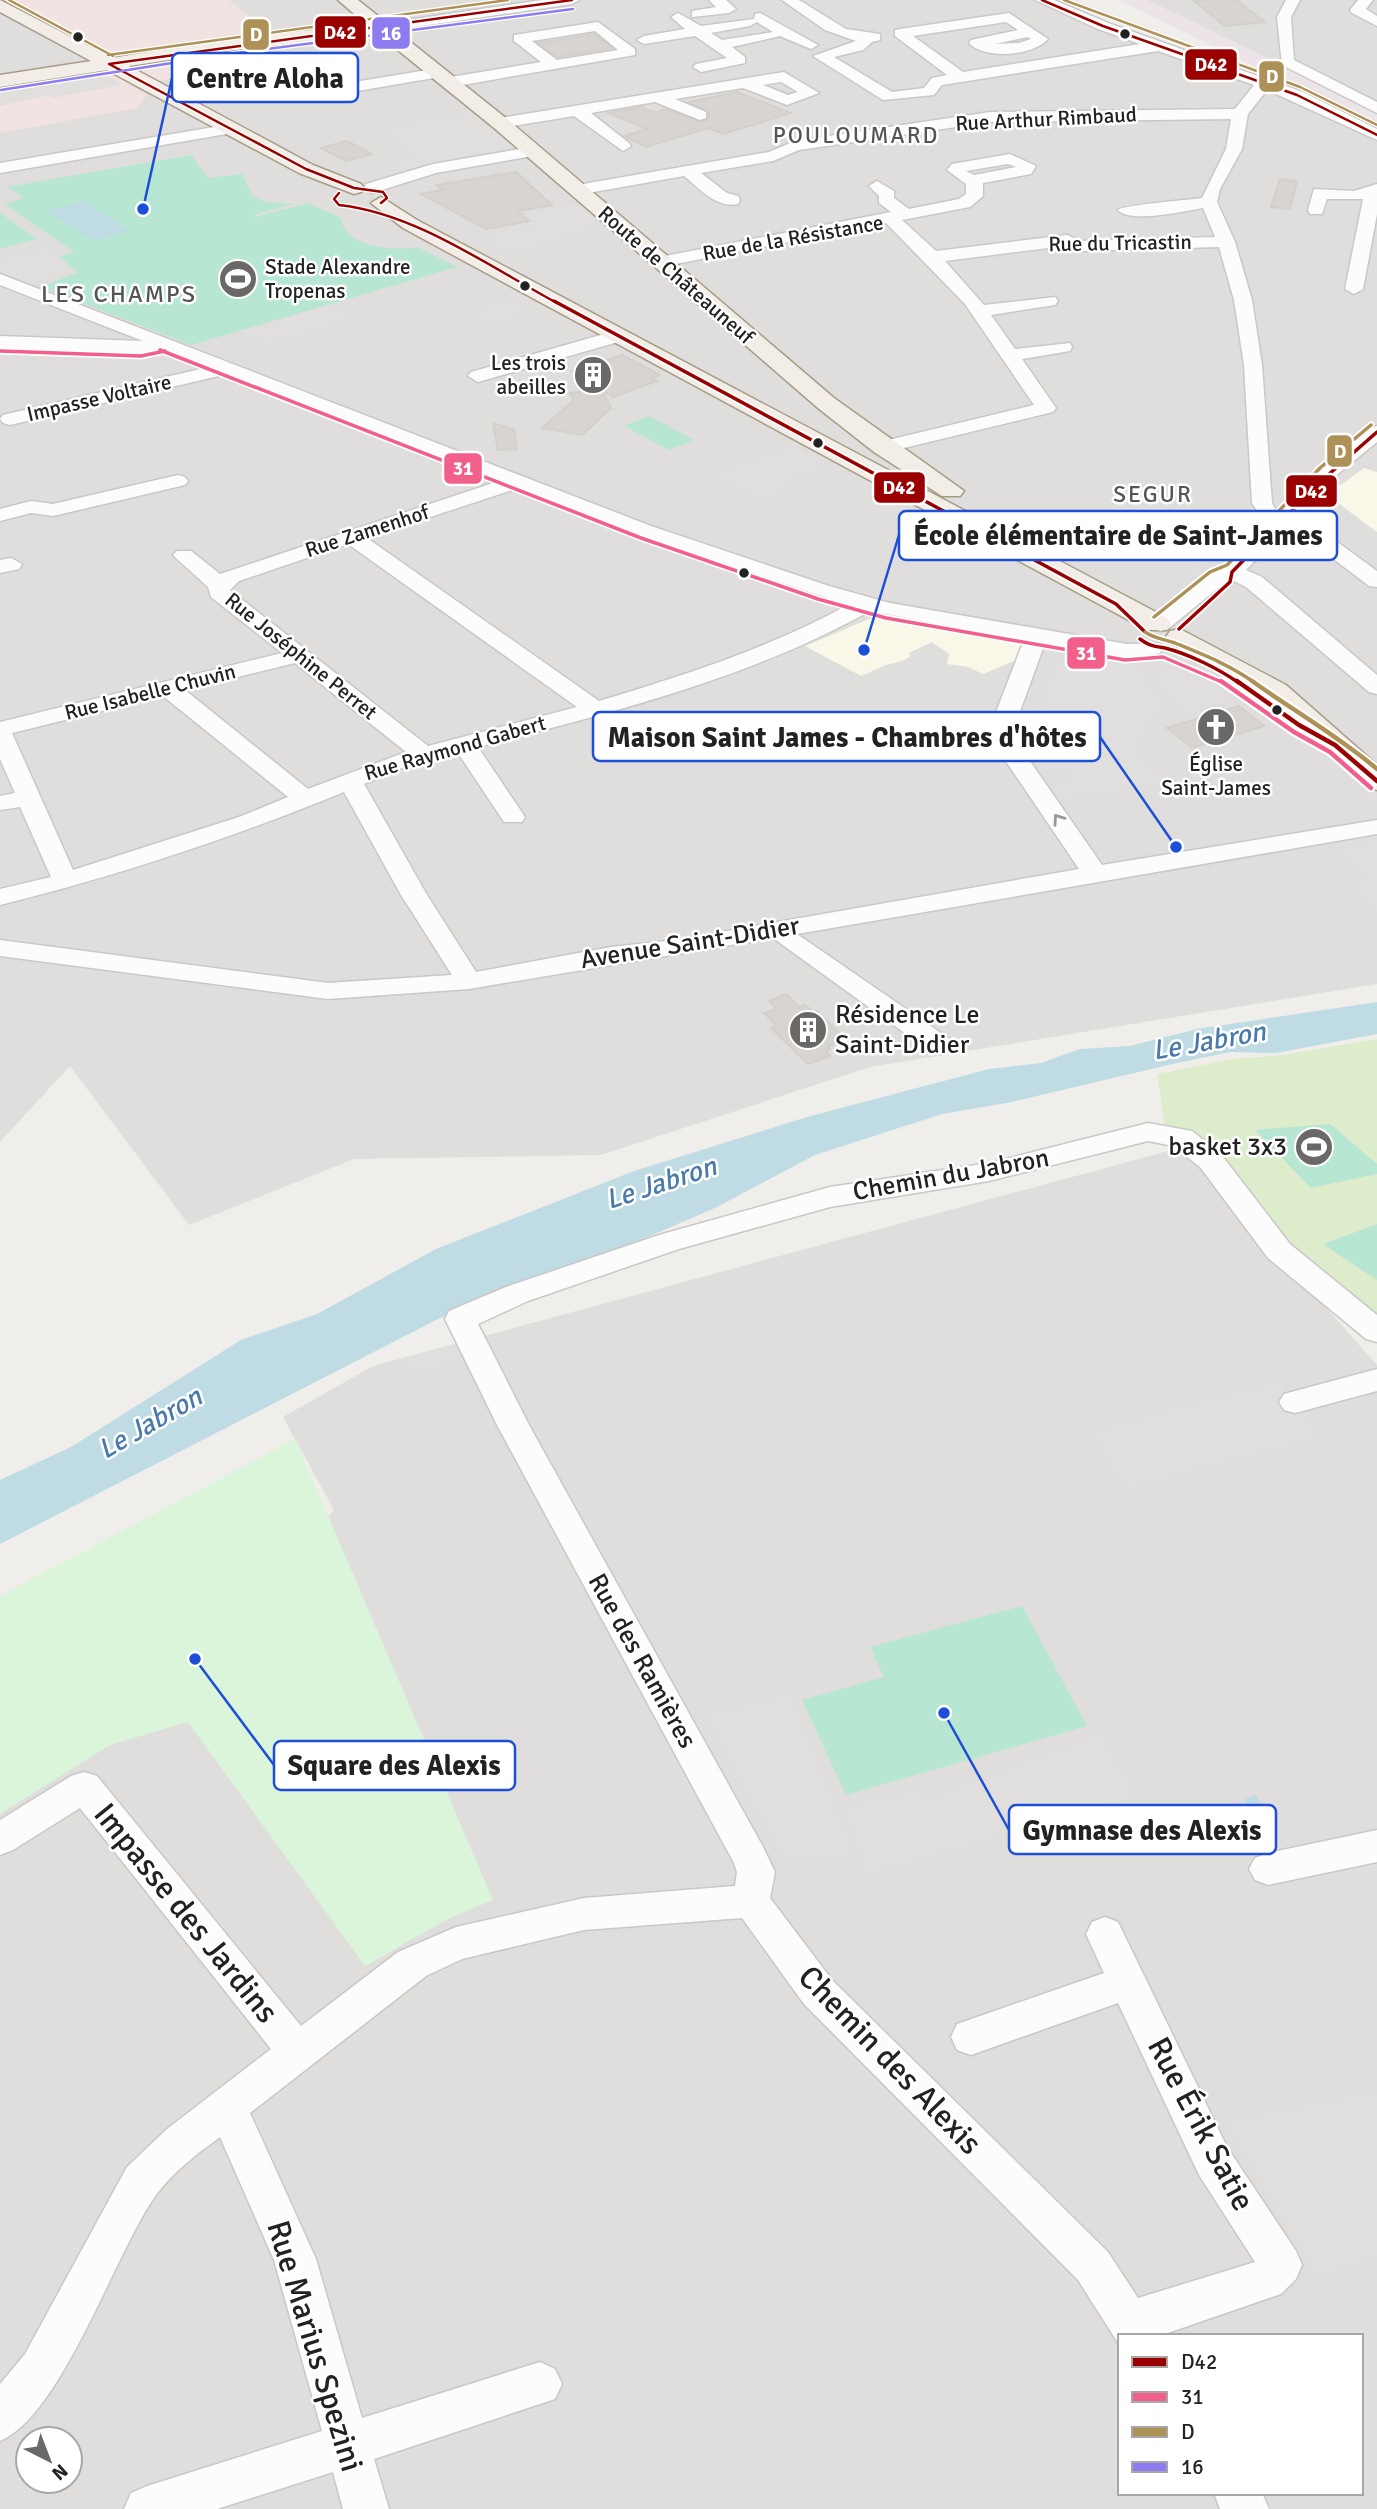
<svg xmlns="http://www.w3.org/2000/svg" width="1377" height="2509" viewBox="0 0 1377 2509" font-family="Signika,sans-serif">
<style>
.residential{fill:#dfdedc;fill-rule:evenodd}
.commercial{fill:#f1e3e1}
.industrial{fill:#ede4e9}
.education{fill:#f8f7e8}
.grass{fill:#ddeccb}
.park{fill:#daf5da}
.pitch{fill:#b7e6d2}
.parking{fill:#e0dfde}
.water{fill:#bfdbe3}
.building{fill:#d7d4d2;stroke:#d3d0cc;stroke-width:2}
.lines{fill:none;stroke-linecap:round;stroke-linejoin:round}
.minor-casing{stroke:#c9c8c7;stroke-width:3}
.major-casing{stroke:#a79c86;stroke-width:3}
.minor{fill:#fdfcfc;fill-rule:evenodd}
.major{fill:#f3ede7;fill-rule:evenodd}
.bus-1-far2-casing{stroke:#fff;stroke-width:5}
.bus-1-far1-casing{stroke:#fff;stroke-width:7}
.bus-1-casing{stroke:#fff;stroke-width:9}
.bus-2-far1-casing{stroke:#fff;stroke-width:7}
.bus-2-casing{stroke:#fff;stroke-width:9}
.bus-3-far2-casing{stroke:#fff;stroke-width:5}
.bus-3-far1-casing{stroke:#fff;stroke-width:7}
.bus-3-casing{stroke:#fff;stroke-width:9}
.bus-4-casing{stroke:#fff;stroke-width:5}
.bus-1-far2{stroke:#9b0000;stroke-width:2.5}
.bus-1-far1{stroke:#9b0000;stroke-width:3.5}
.bus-1{stroke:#9b0000;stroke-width:4.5}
.bus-2-far1{stroke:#f35f8b;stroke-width:3.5}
.bus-2{stroke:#f35f8b;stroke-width:4.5}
.bus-3-far2{stroke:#ae9156;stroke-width:2.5}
.bus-3-far1{stroke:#ae9156;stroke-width:3.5}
.bus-3{stroke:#ae9156;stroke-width:4.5}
.bus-4{stroke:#8d7cef;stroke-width:2.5}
.oneway{stroke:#9a9a9a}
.bus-dot{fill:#222;stroke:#fff;stroke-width:2.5}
.labels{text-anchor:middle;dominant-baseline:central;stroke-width:5;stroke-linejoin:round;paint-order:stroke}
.far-street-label{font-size:21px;fill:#222;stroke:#fff}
.far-poi-label{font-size:21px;fill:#222;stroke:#fff;text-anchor:start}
.far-neighbourhood-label{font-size:23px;letter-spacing:2px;fill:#555;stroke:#fff}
.far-quarter-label{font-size:24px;letter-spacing:2px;fill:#555;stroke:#fff}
.street-label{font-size:26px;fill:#222;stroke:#fff}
.poi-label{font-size:26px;fill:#222;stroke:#fff;text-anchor:start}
.water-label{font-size:28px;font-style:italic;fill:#4a7aab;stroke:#fff}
.near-street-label{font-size:32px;fill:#222;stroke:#fff}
.leader{fill:none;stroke:#1d4ed8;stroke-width:2.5}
.callout-dot{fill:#1d4ed8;stroke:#fff;stroke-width:2.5}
.callout{fill:#fff;stroke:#1d4ed8;stroke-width:2.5}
.callout-label{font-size:28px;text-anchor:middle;font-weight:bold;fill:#222}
.line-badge{stroke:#fff;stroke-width:2.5}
.badge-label{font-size:19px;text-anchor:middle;font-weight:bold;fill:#fff}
</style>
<rect width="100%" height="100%" fill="#f0eeeb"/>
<path class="residential" d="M0,0H1033L1079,21L1241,79L1280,80L1377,127V984L870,1067L601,1155L354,1159L189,1225L70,1066L0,1142Z
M1147,0H1377V112L1281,65Z
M1183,1147L1377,1365V2509H0V1801L170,1689L334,1510L283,1417L373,1366ZM1120,2336H1361V2493H1120ZM28,2439H70V2481H28Z"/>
<path class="commercial" d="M14,0H229L275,37L246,46L259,64L130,85L147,95L137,108L0,133V85L78,73L115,55Z"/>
<path class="industrial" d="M1118,0H1147L1377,112V127Z"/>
<path class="education" d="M1364,468L1377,472V532L1327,495Z
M892,617L934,622L955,630L956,626L1015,636L1023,642L1014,661L983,674L968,667L947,664L949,654L932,642L909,653L911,656L902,661L886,665L861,676L805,646L869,619Z"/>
<path class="grass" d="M1377,1039V1319L1287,1248L1165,1127L1157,1074L1233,1059L1283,1055Z"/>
<path class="park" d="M295,1439L493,1900L448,1919L365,1966L188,1722L110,1745L0,1814V1596Z"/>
<path class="pitch" d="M191,155L208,178L242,174L252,195L265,202L294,204L253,215L255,217L308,203L341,218C343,247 396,252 417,247L457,267L191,345L41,287L78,272L59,257L74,252L5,204L24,198L7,187Z
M0,213L37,239L0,249Z
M649,416L694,440L669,450L624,426Z
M1330,1124L1377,1164V1174L1311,1188L1255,1130Z
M1377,1224V1280L1323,1244Z
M1022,1606L1087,1726L846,1795L802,1700L884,1677L870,1647Z"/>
<path class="parking" d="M97,75L111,77L121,85L52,98L49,95L0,106V86Z
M475,113L516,148L431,163L392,175L385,168L415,158L388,128Z
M576,203L594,216L590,228L553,238L558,241L503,252L487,237L543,225L527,212Z
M44,250L70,272L28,283L0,271V262Z
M503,302L531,312L491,324L470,312Z
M328,305L349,318L265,344L244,330Z
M795,448L825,464L782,482L789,487L759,498L716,475Z
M1226,533L1245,539L1205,579L1188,575Z
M1064,650L1131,660L1143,679L1155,690L1159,709L1140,735L1136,750L1161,782L1059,799L1052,788L1076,784L1068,771L1047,773L1031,731Z
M1186,666L1203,679L1230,699L1184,713L1153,678Z
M1377,841V910L1354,885L1367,881L1342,850Z
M461,1342L474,1355L411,1374L400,1359Z
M1281,1382L1319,1436L1127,1487L1093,1432Z
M789,1696L852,1852L825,1859L782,1855L707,1715Z
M1102,1735L1133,1796L869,1873L846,1807L921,1792L923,1802Z
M1377,2092V2253L1319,2276L1226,2123Z"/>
<path class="water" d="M84,201L130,231L94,241L48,211Z
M1377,1002V1034L1276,1053L1230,1052L1168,1065L1012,1102L942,1114L815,1155L717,1207L606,1255L440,1318L0,1544V1480L71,1447L241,1340L317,1314L436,1249L634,1171L807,1117L989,1069L1041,1063L1080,1049L1130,1046L1197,1029Z
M1256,1795L1273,1823L1260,1829L1244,1800Z"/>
<path class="building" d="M1193,0H1236L1265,22L1225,26Z
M594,34L612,48L558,57L538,43Z
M737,92L791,113L723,134L708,128L646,147L624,136L647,129L609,113L641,107L656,113L666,109L701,122L708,120L709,112L689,102Z
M347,141L372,154L346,161L321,148Z
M516,172L552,205L518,211L529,221L519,223L486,229L421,194L442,190L437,185Z
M1280,179L1297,181L1290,209L1271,207Z
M622,355L660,375L652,378L657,381L613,397L572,371Z
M601,389L611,408L582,435L542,428L574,400L570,393Z
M493,423L514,430L517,449L498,450Z
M1239,706L1264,726L1192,748L1167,728Z
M786,994L799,1007L805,1005L813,1012L817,1011L840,1034L833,1037L838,1042L828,1046L830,1049L826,1051L830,1056L808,1064L771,1028L777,1026L764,1013L777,1009L769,1001Z"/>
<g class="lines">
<defs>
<path id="minor" d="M542,0H579L572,4L381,32L374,28L381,24Z
M709,0H726L736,9L729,13L692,17V11L716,7Z
M782,0H799L846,29L880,34V40L872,42L863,50L834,57L892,92L924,88L932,78L947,75L895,36V30L900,29L1009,13L1048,39C1033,56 985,60 969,43L971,40L1018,30L1006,22L913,36L963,72L1140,44L1098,29L1035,0H1054L1108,23L1303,92L1377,129V140L1267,90L1248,114L1242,149L1220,189L1217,202L1235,242L1252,300L1262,365L1272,503L1277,512L1319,470L1370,428L1377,426V442L1333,478L1299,514L1377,571V587L1369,586L1289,525L1246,570L1262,577L1377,675V694L1369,692L1246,587L1232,580L1223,584L1168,629L1160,631L1149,624L1207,574L1224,567L1266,525L1252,503L1244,365L1234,300L1219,247L1078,251L1064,246L945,261L984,305L1055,297L1058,301L1055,305L991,315L1015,349L1070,343L1072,347L1070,351L1022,359L1056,408L1053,412L883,453L873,447L876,443L1034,405L965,304L886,223L660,267L651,262L660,257L891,212L879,203V196L869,186L877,181L894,191V198L909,209L959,199L966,194V184L947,170L952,164L1010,154L1036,166L1031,174L983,183V196L970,207L902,220L936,251L1067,235L1081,241L1215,237L1203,208C1184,211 1131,224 1118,210C1122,205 1188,200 1202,198L1226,149L1231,119L990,122L799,150L773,161L701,173L727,193L738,196L740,200L738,204C717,209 699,188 684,176L577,195L569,190L577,185L769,152L795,141L990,112L1235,109L1254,85L1158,51L942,85L934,95L883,100L813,56L856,41L825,30ZM1028,37L1031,39L1019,43L995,44ZM1008,164L1016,167L974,175L966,171Z
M1286,0H1300L1291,17L1294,60L1377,102V113L1282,65L1277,17Z
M1358,0H1373L1366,9L1377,16V26L1352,13L1350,10Z
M678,13L701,26L754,19L755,14L760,13L818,45L811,49L780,36L732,47L745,57V63L701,72L693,67L696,64L727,58L695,36L644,44L637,40L644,36L685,29L671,17ZM757,22L773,32L722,40L711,33L750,26Z
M598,22L635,49V55L451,87L443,82L451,77L541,62L514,41V35ZM595,31L618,50L557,60L532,41Z
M440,68L448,73L445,76L305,100L297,95L305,90Z
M784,72L819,93L787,105L743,88L675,99L706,112V118L700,120L655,102L591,113L629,143L631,146L623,151L574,116L500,128L492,123L500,118ZM781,82L798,92L788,95L763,85Z
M232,124L240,129L238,132L0,173V163Z
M532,147L538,149V155L436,173L372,193L364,188L366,184L433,164Z
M1377,184V214L1363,289L1354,294L1345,289L1363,199H1327L1322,214H1310L1308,210L1314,189L1354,191Z
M0,274L651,526L829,586L890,603L1127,644L1160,643L1163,648L1160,653L1127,658L1045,643L1015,725L1025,754L1102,865L1377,820V834L797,934L951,1040L955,1046L951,1052L941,1054L931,1052L773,938L469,989L328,999L0,956V940L328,983L452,975L401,895L344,792C234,837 117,876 0,905V889L51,877L20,807L0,810V796L15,793L0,759V722L282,653L211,597L208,587L177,559L173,555L177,551H191L220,574L499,481L227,374L10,425L3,423L0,419L3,415L209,367L163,349L141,353L0,348V336L143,341L0,285ZM518,488L637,534L848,605C769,648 685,675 599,701L367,538ZM348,544L577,707L428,746L230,590L239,581ZM870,611L1024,640L991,725L1001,754L1079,869L676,940L611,947L476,972L427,895L364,784L407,766L458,753L504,822H522L525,817L478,747C613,712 748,679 870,611ZM295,663L406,752L308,789L185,690ZM163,696L288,797L239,817L73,870L12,733Z
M618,330L627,336L625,340L478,382L468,376L471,372Z
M178,475L185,477L188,481L185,485L53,516L31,513L0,521V509L31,501L53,504Z
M11,558L22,564L19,569L0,573V560Z
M1148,1123L1192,1131L1220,1153L1290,1244L1377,1315V1342L1366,1339L1268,1258L1200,1167L1173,1146L1148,1141L989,1181L830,1207L679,1249L528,1301L478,1324L529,1425L763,1847L775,1872L770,1898L832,1980L1108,2252L1138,2298L1255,2262L1199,2175L1118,2003L971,2055L957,2050L951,2037L957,2024L1104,1973L1086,1934L1092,1922L1105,1917L1118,1922L1227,2147L1296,2251L1302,2265L1296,2279L1281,2294L1159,2336H1120V2346L1078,2280L804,2004L742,1918L584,1930L462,1959L426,1976L250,2113L316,2259L362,2418L540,2362L555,2369L562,2384L555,2399L374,2459L389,2509H343L333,2472L217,2509H124L131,2493L147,2486L322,2431L274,2260L220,2137C198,2153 173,2172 156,2195C115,2252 62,2415 0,2441V2384L25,2354L127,2167L167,2129L271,2049L80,1808L13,1850L0,1855V1820L71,1776L84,1772L97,1776L301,2026L398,1952L456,1927L584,1898L735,1886L737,1872L734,1863L497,1425L445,1319L449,1311L506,1287L659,1235L830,1187L989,1163Z
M1377,1369V1391L1295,1413L1284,1410L1279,1402L1284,1394Z
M1377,1830V1862L1268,1885L1255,1880L1249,1869L1255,1858L1268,1853Z
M1214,2493H1262L1269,2509H1220Z"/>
<path id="major" d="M0,0L112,58L228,39L366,24L338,0H358L507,119L834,398L964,491L960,496H942L874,452L818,408L493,127L378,34L228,51L129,66L313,165L361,184L364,188L361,192L354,194L299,173L107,70L0,87V75L91,61L0,12Z
M381,197L417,220L1167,618L1171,624L1167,630H1147L403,228L371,203Z
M1180,629L1286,685L1377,765V790L1367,787L1266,697L1170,643L1166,637L1170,631Z"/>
</defs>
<use href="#minor" class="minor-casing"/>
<use href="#major" class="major-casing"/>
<use href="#minor" class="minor"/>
<use href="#major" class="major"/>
<defs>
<path id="bus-1-far2" d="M1042,0L1103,26L1297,95L1377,135
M109,64L572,0
M109,64L306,169L354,188L383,192L387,198L381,203
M339,193L334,199L339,205C415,213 490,267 557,303"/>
<path id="bus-1-far1" d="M554,301L1116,604L1144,631
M1179,629L1230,582L1232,572L1320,482L1377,432
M1140,639C1150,646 1153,646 1165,648C1189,654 1219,669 1239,683"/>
<path id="bus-1" d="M1237,681L1299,725L1335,745L1377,781"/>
<path id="bus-2-far1" d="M160,350L641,538L818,599L886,618L1125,660L1163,657L1224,683
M0,351L141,356L165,351"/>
<path id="bus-2" d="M1221,681L1294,732L1330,752L1371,788"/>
<path id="bus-3-far2" d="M9,0L113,56
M1064,0L1300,87L1377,125
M108,55L508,0"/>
<path id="bus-3-far1" d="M1154,617L1210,572L1227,565L1320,468L1371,425
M1145,632C1155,639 1164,639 1175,643C1204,655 1230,665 1255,683"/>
<path id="bus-3" d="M1252,681C1294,711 1338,736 1377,769"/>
<path id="bus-4" d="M1,90L229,54L573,9"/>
</defs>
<use href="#bus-1-far2" class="bus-1-far2-casing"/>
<use href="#bus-1-far1" class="bus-1-far1-casing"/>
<use href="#bus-1" class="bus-1-casing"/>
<use href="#bus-2-far1" class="bus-2-far1-casing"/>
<use href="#bus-2" class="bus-2-casing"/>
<use href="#bus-3-far2" class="bus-3-far2-casing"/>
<use href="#bus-3-far1" class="bus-3-far1-casing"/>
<use href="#bus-3" class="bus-3-casing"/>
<use href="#bus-4" class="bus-4-casing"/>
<use href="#bus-1-far2" class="bus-1-far2"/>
<use href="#bus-1-far1" class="bus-1-far1"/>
<use href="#bus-1" class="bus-1"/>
<use href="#bus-2-far1" class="bus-2-far1"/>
<use href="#bus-2" class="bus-2"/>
<use href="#bus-3-far2" class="bus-3-far2"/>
<use href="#bus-3-far1" class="bus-3-far1"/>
<use href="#bus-3" class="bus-3"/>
<use href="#bus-4" class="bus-4"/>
</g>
<defs><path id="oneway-chevron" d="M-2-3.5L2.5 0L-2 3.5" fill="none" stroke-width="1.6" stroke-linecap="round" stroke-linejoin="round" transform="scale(1.75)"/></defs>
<use class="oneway" href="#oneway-chevron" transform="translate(1058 819) rotate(-125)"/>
<defs>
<symbol id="stadium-disc" viewBox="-11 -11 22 22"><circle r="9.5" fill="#6a6968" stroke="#fff"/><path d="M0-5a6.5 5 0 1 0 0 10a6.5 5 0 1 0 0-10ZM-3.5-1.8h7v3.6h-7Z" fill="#fff"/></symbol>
<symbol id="building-disc" viewBox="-11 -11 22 22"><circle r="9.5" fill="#6a6968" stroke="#fff"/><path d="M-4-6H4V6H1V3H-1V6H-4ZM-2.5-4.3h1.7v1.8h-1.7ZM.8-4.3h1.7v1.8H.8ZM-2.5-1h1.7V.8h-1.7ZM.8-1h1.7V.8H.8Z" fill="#fff"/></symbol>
<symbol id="church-disc" viewBox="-11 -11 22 22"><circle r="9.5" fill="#6a6968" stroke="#fff"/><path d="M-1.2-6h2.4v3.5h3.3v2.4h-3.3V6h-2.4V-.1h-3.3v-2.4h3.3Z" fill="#fff"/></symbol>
</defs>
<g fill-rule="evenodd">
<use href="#stadium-disc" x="216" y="257" width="44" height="44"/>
<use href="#building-disc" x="571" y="353" width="44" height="44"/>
<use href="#church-disc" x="1194" y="705" width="44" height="44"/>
<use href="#building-disc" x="786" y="1008" width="44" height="44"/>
<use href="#stadium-disc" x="1292" y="1125" width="44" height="44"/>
</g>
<g class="bus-dot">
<circle cx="1125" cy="34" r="6"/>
<circle cx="78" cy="37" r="6"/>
<circle cx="525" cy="286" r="6"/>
<circle cx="818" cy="443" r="6"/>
<circle cx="744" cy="573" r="6"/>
<circle cx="1277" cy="710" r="6"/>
</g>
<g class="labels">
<g class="far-street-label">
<text transform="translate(1046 119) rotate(-3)">Rue Arthur Rimbaud</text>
<text transform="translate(793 238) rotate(-10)">Rue de la Résistance</text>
<text transform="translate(1120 243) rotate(-1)">Rue du Tricastin</text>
<text transform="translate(676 275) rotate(41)">Route de Châteauneuf</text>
<text transform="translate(99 398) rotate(-13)">Impasse Voltaire</text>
<text transform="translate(367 531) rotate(-18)">Rue Zamenhof</text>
<text transform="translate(301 656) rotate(39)">Rue Joséphine Perret</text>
<text transform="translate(150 692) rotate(-14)">Rue Isabelle Chuvin</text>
<text transform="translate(455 748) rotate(-16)">Rue Raymond Gabert</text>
</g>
<g class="far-poi-label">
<text x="265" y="267">Stade Alexandre<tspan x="265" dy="24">Tropenas</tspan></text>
<text x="566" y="363" text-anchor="end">Les trois<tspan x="566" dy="24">abeilles</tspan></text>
<text x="1216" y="764" text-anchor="middle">Église<tspan x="1216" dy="24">Saint-James</tspan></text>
</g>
<g class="far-neighbourhood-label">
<text x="856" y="135">POULOUMARD</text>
<text x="1153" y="494">SEGUR</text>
</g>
<g class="far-quarter-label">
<text x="119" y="294">LES CHAMPS</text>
</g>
<g class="street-label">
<text transform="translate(690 943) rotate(-9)">Avenue Saint-Didier</text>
<text transform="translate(951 1175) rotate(-10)">Chemin du Jabron</text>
<text transform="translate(642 1661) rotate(61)">Rue des Ramières</text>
</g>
<g class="poi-label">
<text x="835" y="1015">Résidence Le<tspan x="835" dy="30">Saint-Didier</tspan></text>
<text x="1287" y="1147" text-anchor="end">basket 3x3</text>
</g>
<g class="water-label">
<text transform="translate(1209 1041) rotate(-10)">Le Jabron</text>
<text transform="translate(661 1183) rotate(-18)">Le Jabron</text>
<text transform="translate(150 1423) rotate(-30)">Le Jabron</text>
</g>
<g class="near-street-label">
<text transform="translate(186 1913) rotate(51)">Impasse des Jardins</text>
<text transform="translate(890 2060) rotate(46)">Chemin des Alexis</text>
<text transform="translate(1201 2124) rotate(62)">Rue Érik Satie</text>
<text transform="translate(315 2346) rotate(73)">Rue Marius Spezini</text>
</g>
</g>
<path class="leader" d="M143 209L172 78M864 650L899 535M1176 847L1100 737M195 1659L274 1765M944 1713L1009 1830"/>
<g class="callout-dot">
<circle cx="143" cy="209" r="7"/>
<circle cx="864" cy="650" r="7"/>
<circle cx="1176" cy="847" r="7"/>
<circle cx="195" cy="1659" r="7"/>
<circle cx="944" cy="1713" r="7"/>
</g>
<g class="callout">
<rect x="172" y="53" width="186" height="49" rx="7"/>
<rect x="899" y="511" width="438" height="49" rx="7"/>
<rect x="593" y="712" width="507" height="49" rx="7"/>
<rect x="274" y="1741" width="241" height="49" rx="7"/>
<rect x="1009" y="1805" width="267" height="49" rx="7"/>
</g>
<g class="callout-label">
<text x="265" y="88">Centre Aloha</text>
<text x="1118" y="545">École élémentaire de Saint-James</text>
<text x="847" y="747">Maison Saint James - Chambres d'hôtes</text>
<text x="394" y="1775">Square des Alexis</text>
<text x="1142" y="1840">Gymnase des Alexis</text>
</g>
<g class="line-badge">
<rect x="314" y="15" width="53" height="34" rx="7" fill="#9b0000"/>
<rect x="371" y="16" width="40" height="34" rx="7" fill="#8d7cef"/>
<rect x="242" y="18" width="28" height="33" rx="7" fill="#ae9156"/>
<rect x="1184" y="48" width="54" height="33" rx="7" fill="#9b0000"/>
<rect x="1258" y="60" width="27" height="33" rx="7" fill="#ae9156"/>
<rect x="1326" y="434" width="27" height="34" rx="7" fill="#ae9156"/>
<rect x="443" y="452" width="40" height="33" rx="7" fill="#f35f8b"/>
<rect x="873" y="471" width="53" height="33" rx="7" fill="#9b0000"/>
<rect x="1285" y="474" width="53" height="34" rx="7" fill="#9b0000"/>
<rect x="1066" y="636" width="40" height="34" rx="7" fill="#f35f8b"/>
</g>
<g class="badge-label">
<text x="340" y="39">D42</text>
<text x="391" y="40">16</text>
<text x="256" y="41">D</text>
<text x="1211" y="71">D42</text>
<text x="1272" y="83">D</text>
<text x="1340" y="458">D</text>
<text x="463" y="475">31</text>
<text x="899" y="494">D42</text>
<text x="1311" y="498">D42</text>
<text x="1086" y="660">31</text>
</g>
<rect x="1118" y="2334" width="245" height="161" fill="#ffffff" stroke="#a7a7a7" stroke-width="2"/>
<rect x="1132" y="2357" width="35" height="10" fill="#9b0000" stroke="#a7a7a7" stroke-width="2"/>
<text x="1181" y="2369" font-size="21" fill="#222222">D42</text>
<rect x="1132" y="2392" width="35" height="10" fill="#f35f8b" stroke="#a7a7a7" stroke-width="2"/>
<text x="1181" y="2404" font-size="21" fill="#222222">31</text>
<rect x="1132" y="2427" width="35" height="10" fill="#ae9156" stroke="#a7a7a7" stroke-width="2"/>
<text x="1181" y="2439" font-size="21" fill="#222222">D</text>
<rect x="1132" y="2462" width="35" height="10" fill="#8d7cef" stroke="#a7a7a7" stroke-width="2"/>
<text x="1181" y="2474" font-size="21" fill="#222222">16</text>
<g transform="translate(49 2460) rotate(138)"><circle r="33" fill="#ffffff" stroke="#a7a7a7" stroke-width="2"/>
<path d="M0-5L12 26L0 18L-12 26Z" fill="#6a6968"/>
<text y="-10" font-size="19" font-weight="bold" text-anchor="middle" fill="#222222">N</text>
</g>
</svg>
